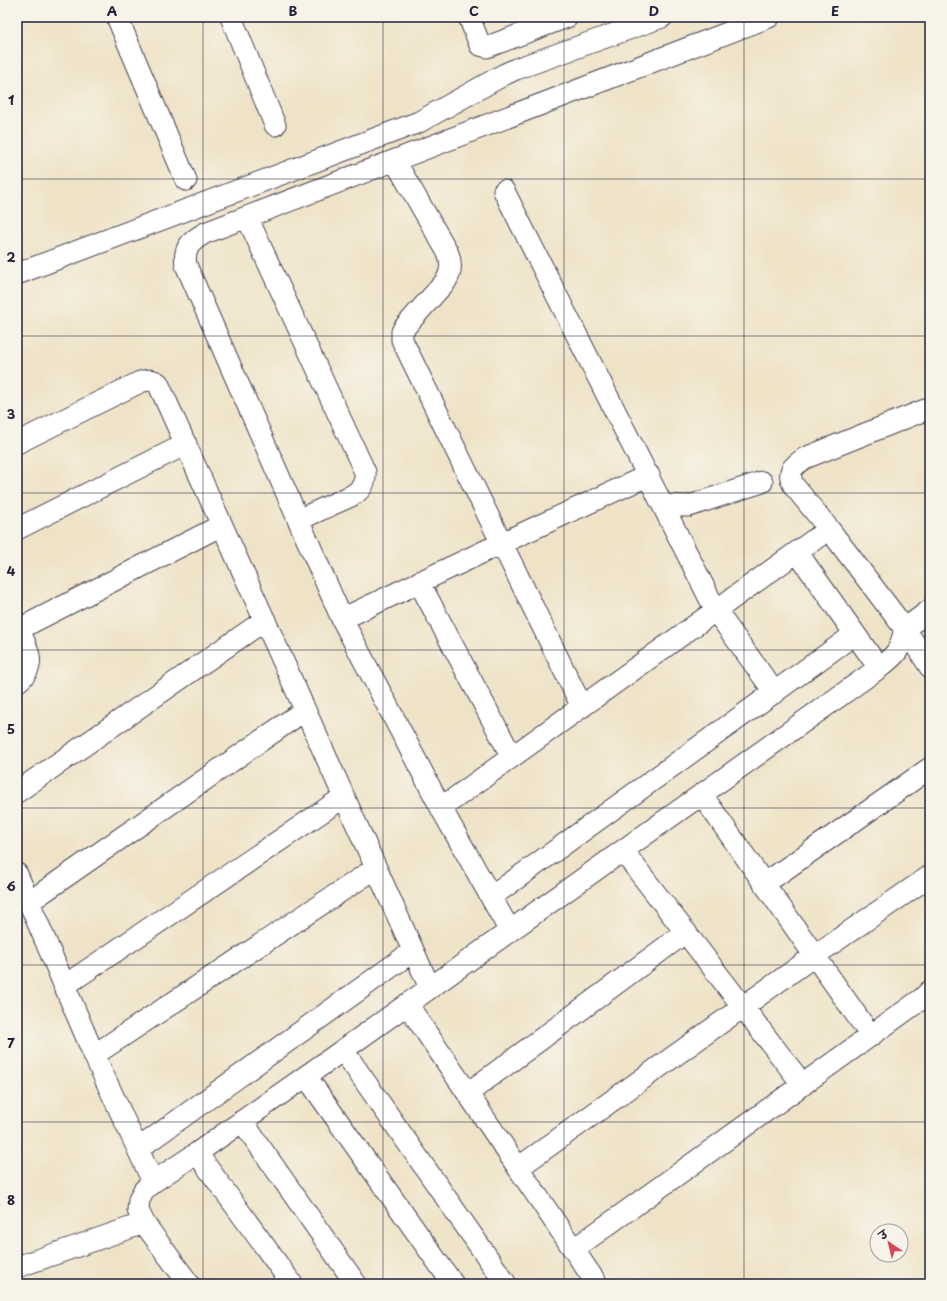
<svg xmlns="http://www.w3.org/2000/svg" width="947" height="1301" viewBox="0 0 947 1301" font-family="'Playpen Sans','Playpen Sans Deva',sans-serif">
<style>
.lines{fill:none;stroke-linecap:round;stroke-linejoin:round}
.street-casing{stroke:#413f50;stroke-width:23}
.street{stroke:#fff;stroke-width:21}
.grid{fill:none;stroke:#22223b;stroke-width:1;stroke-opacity:0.55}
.neatline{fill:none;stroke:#22223b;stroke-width:1.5}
.grid-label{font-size:13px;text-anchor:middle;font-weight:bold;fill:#22223b}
</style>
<rect width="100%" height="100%" fill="#f7f3e8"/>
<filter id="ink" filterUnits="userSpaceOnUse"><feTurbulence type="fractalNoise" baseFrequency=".025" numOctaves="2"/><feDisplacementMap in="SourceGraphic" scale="8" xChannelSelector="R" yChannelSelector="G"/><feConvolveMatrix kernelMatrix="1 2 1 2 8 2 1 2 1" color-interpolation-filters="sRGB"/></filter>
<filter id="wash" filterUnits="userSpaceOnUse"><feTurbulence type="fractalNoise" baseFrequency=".012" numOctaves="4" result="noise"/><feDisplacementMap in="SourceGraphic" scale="16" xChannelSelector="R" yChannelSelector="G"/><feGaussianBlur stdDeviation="0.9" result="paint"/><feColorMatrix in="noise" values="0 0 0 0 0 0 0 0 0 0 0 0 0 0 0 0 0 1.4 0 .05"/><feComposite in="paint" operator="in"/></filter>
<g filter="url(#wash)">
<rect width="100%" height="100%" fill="#efe3c7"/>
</g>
<g filter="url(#ink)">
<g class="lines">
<defs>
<path id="street" d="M117,17L186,180
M231,17L275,125
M469,17L480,45L487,47L567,17
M395,161L447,251C452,262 452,271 446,281L404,328L402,332V340L582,707
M504,191L716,611L775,693
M247,217L365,472C366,483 362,489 353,495L298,520
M17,274L419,122L505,74L516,69L662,17
M17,443L140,382C147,380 151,379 158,383L430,988
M664,505L689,506L762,482
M17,529L186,444
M797,552L879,668
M419,582L512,757
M930,610L905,629L930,667
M342,619L502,543L649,475
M17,626C26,646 40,665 17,682
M19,629L222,525
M17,792L265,620
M702,795L871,1036
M441,808L829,529
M623,851L803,1085
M17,874L94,1055L153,1182
M764,884L930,768
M491,897L855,634
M29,902L305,710
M510,931L441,808L342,619L186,265C183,248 191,241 205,233L769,17
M64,986L344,797
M407,1004L597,1284
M343,1050L506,1284
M94,1055L376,868
M306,1076L453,1284
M468,1093L686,932
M242,1121L356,1284
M138,1149L413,951
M197,1153L292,1284
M518,1168L814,956L930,876
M574,1249L923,998L930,991
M17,1267L144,1223
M189,1284L144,1223L138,1210L139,1200L144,1190L153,1182L197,1153L343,1050L879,668C898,653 899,652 905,629L829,529L794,486C786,471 793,466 805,458L930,408"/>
</defs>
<use href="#street" class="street-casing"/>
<use href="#street" class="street"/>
</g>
</g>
<path class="grid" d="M203,17V1284M383,17V1284M564,17V1284M744,17V1284M17,179H930M17,336H930M17,493H930M17,650H930M17,808H930M17,965H930M17,1122H930"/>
<rect width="947" height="1301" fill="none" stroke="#f7f3e8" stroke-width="44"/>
<g transform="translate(889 1243) rotate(325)"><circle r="19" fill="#f7f3e8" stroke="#a29fa3"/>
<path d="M0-3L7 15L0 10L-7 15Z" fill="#d1495b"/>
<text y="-6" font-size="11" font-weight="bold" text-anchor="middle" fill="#22223b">उ</text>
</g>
<rect x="22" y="22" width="903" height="1257" class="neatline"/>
<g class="grid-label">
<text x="112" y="16">A</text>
<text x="293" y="16">B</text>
<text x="474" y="16">C</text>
<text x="654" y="16">D</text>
<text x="835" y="16">E</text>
<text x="11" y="105">1</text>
<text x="11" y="262">2</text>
<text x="11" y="419">3</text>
<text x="11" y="576">4</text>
<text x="11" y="734">5</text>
<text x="11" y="891">6</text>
<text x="11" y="1048">7</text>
<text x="11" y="1205">8</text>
</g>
</svg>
